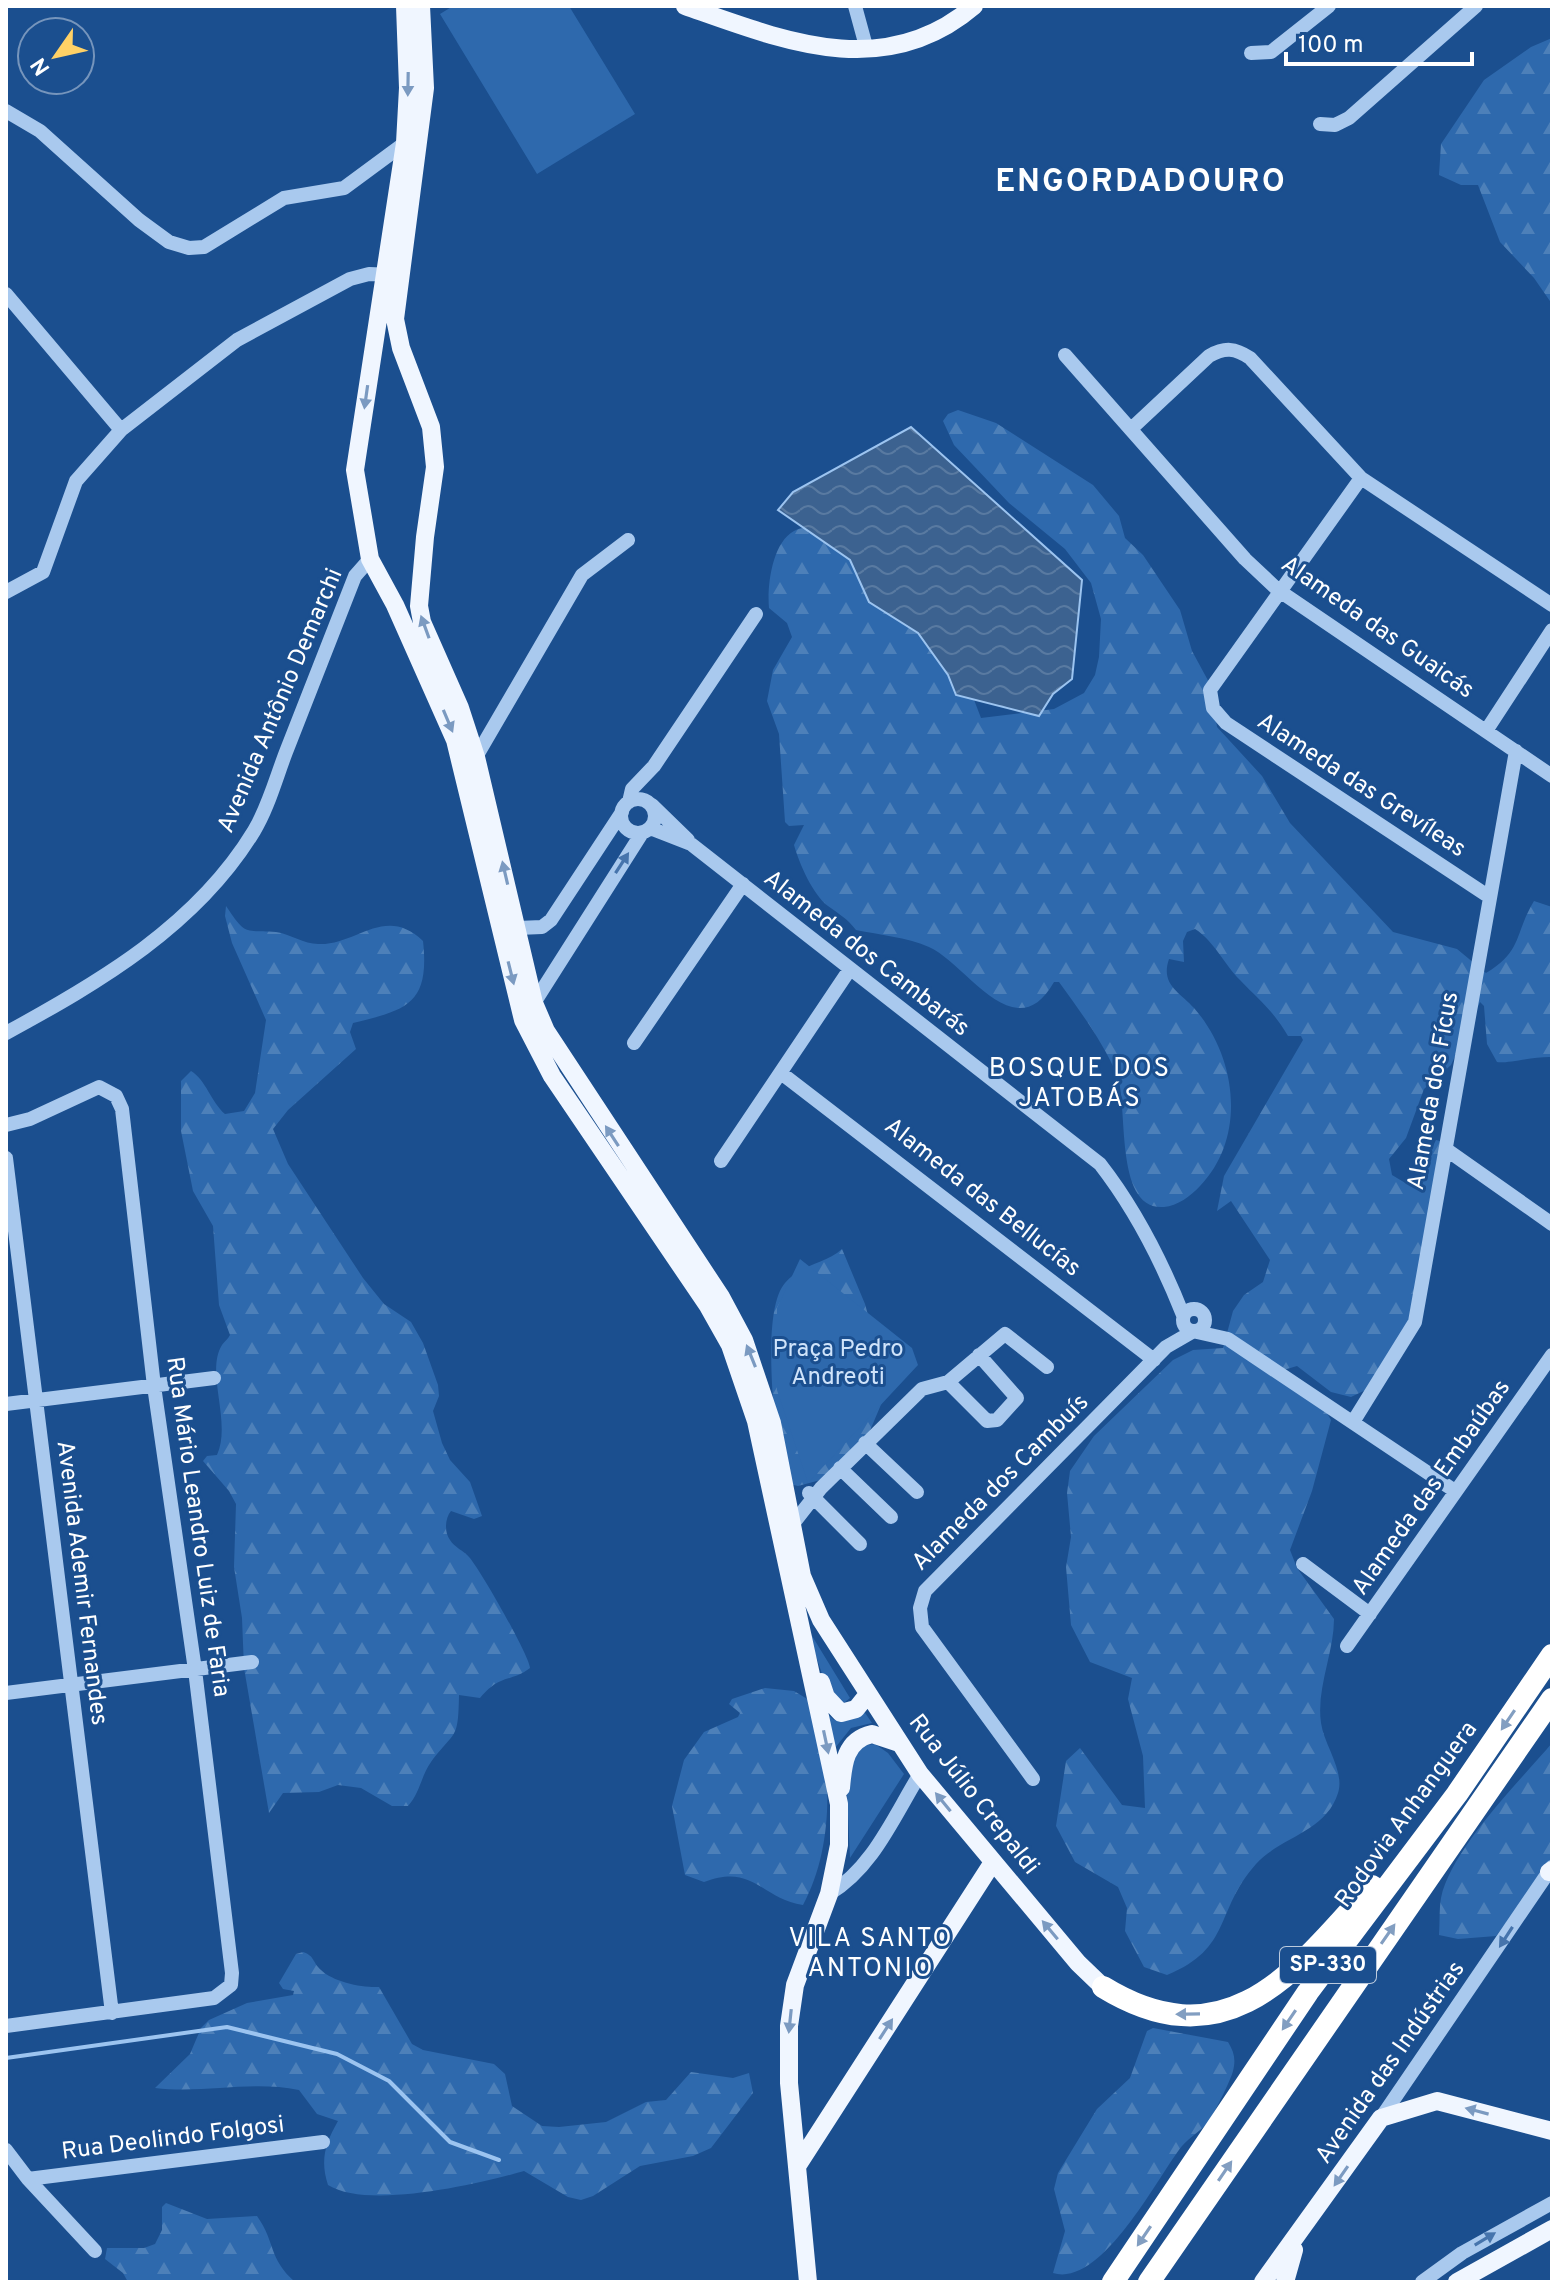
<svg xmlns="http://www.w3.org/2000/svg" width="1558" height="2288" viewBox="0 0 1558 2288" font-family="Overpass,sans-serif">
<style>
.forest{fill:url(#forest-firs)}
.park{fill:#2e69ad}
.water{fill:url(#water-waves);stroke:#9cc4f0;stroke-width:2}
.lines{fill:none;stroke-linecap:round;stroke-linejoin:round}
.stream{stroke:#9cc4f0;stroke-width:4}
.minor{stroke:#a9c9ee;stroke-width:14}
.major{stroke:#f0f6ff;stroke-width:18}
.highway{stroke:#fff;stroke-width:22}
.oneway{fill:#7b9ac1}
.oneway2{fill:#4674ac}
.oneway3{fill:#829ec1}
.labels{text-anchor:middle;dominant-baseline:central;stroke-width:6;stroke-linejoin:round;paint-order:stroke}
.shield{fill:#1b4f8f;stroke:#bbcadd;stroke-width:2}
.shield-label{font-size:22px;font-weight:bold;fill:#fff}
.street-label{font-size:24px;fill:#fff;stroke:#1b4f8f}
.park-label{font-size:24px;fill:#cfe3fa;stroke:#1b4f8f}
.neighbourhood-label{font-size:26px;letter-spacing:2px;fill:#fff;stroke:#1b4f8f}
.district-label{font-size:32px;font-weight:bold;letter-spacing:2px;fill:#fff;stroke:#1b4f8f}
</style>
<defs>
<pattern id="forest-firs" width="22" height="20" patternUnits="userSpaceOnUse" patternTransform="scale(2)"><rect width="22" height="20" fill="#2e69ad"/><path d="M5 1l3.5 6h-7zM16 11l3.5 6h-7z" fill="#4d80b9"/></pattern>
<pattern id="water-waves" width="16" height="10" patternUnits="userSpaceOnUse" patternTransform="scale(2)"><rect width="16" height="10" fill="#3c6290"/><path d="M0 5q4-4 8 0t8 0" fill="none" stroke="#597aa1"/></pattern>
</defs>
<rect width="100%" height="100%" fill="#1b4f8f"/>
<path class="forest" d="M1552,38V304L1534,278L1500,242L1478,185H1461L1439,175L1441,144L1484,80L1531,47Z
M958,410L996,423L1093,485L1119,516L1125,538L1143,555L1180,610L1192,651L1211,686L1217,727L1262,776L1290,823L1393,932L1457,949L1486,973C1523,951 1514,934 1534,901L1552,907V1057C1535,1056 1505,1064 1497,1062L1487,1044L1484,1006L1480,1002L1451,1065L1424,1089L1406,1138L1389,1159L1392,1175L1407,1184L1419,1175L1436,1140L1440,1141L1436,1220L1415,1316L1374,1386L1351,1397L1331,1392L1297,1366L1280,1371L1324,1408L1331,1420L1312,1491L1290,1550L1297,1568L1334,1619C1334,1653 1316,1689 1321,1723C1324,1745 1345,1771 1338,1793C1326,1832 1280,1837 1256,1864C1214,1911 1233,1948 1167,1975L1144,1967L1125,1931L1127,1908L1118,1887L1075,1862L1056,1826L1066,1761L1080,1748L1122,1805L1145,1808L1143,1756L1128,1699L1132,1678L1090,1662L1071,1625L1066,1567L1071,1537L1067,1493L1070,1471L1094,1436L1173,1360L1193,1350L1223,1348L1233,1311L1244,1295L1263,1282L1270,1260L1231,1201L1217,1211L1224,1176L1303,1040L1301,1036H1288C1271,1008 1262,1003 1240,980C1224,964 1214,941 1195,929L1187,932L1183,941L1184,962L1169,959C1160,985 1180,992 1194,1008C1237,1057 1247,1137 1200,1186C1191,1196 1177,1206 1164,1207C1113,1211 1129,1104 1117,1075C1103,1042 1080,1011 1059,982H1054C1015,1051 966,963 929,947C906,937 880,935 856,930C847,918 840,915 828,906C813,895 799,863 794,845L804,825L789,826L785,822L779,734L767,701L773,670L792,637L787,623L769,608C767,586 772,543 794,531C806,524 820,530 831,533L956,653L981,718L1054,709L1084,693L1095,675L1099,657L1101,619L1091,583L1065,549L1009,503L954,445L943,421L948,414Z
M226,906C246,936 244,930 276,932C290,934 304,944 318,944C356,946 385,904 423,941C430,1005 406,1010 353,1023L350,1032L356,1049L288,1110L273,1129L288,1164L363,1278L384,1304L411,1322L423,1343L438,1385L439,1396L433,1411L442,1443L450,1460L470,1482L482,1516L474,1519L451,1511C445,1518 444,1532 450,1540C454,1547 464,1551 469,1557C480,1569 530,1657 530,1668C510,1683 501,1673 480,1698L459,1695C458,1741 456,1729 431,1762C421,1776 420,1793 408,1806H392L361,1788L338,1785L319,1792L283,1793L269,1813L244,1668L242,1618L234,1567L236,1504L229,1491L203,1461L207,1456L217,1455C232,1422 205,1372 222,1345C225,1341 228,1339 230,1335L219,1305L213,1226L193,1191L181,1131V1081L191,1071C206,1080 211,1102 225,1114L244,1111L255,1093L266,1020L232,943L225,916Z
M842,1249L865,1304L888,1388L866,1440L828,1478L798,1486L781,1482C777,1440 759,1313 785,1283C801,1264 825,1264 842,1249Z
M765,1688L794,1691L809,1700C814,1719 823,1740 825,1760C831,1809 826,1862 803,1905C761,1899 754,1863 704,1882L685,1875L672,1806L684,1760L704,1732L738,1717L740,1713L729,1704L732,1699Z
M1552,1743V1862L1496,1936L1458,1939L1439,1935C1440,1923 1439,1910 1441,1898C1451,1849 1520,1781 1552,1743Z
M303,1952C315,1956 312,1962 321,1970C333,1982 363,1988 379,1987L412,2044L423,2050L494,2064L505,2074L512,2106L542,2126L559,2127L606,2122L646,2102L666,2100L691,2072L733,2078L749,2073L753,2093L711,2148L693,2156L640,2166L593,2196L581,2200L568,2197L524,2171C479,2184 368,2210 328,2185C320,2160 325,2144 338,2121L317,2114L299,2090C251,2080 204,2094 155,2088L190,2054L201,2028L209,2020L247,2003L293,1995L294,1991L283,1989L279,1983L296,1954Z
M1153,2028L1228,2042C1234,2052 1236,2059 1233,2071C1230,2082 1215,2111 1209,2121C1202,2130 1190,2137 1182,2146C1158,2176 1102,2288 1053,2273L1065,2231L1054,2189L1058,2173L1097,2109L1130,2078L1147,2031Z
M166,2203L207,2219L257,2216C276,2243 268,2258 295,2282H128L123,2273L105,2259L107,2248H144L155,2244L162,2230V2207Z"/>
<path class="park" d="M453,6H569L635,114L537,174L440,14Z
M800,1259L912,1348L918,1365L808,1483L777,1390V1308Z
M806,1626L850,1698L839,1707L825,1683Z
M861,1707L872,1723L851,1728L831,1753L824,1711L834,1720L845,1719Z
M875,1744L888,1753L904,1774L850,1858L846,1771L859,1746Z"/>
<path class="water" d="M911,427L1082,580L1072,679L1053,694L1039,716L956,695L948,675L918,633L869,602L850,560L778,510L793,492Z"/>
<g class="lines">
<path class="stream" d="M6,2058L227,2027L337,2054L389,2081L450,2142L499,2160"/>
<path class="minor" d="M855,6L867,50
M1251,53L1271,52L1329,6
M6,111L40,131L139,220L169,242L189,248L204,247L284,198L344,188L405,143
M1320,124L1335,125L1349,118L1476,6
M6,294L121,430
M1065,355L1245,559L1278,590L1552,776
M1131,429L1209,356C1225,347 1235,348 1250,358L1361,478L1552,605
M1361,478L1210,690L1213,708L1226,723L1488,896
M6,592L43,572L76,481L121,430L237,340L350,279L369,274L394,275
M1486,731L1552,630
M476,757L582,575L628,540
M621 816a17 17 0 1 1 34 0a17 17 0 1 1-34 0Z
M629,802L632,789L654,766L756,614
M652,805L688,840
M650,828L691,844L1100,1164C1135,1209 1162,1262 1183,1315
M518,928L542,927L551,920L622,812
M534,1003L642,833
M6,1033C100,982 197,925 254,831C268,808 276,778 286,752C309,693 332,635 355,576L370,559
M634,1043L743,884
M781,1073L1154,1360
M6,1125L30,1119L99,1087L116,1096L122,1109L154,1386L195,1670L232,1973L231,1985L214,1998L6,2026
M1447,1150L1552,1224
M6,1158L112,2013
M721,1161L850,969
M1183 1320a11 11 0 1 1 22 0a11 11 0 1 1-22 0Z
M1197,1332L1228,1339L1455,1491
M948,1382L1005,1334L1047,1367
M6,1404L214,1378
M1353,1422L1415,1322L1516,751
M865,1443L917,1492
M840,1468L891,1517
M809,1493L860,1544
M792,1525L821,1488L922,1389L948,1382L987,1421L997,1420L1017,1398L979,1355
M1303,1564L1370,1614
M1347,1646L1552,1355
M6,1693L252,1662
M1033,1779L922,1627L920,1608L925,1591L1166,1347L1192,1332
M829,1894C873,1868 894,1816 920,1774
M1381,2118L1552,1867
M6,2150L28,2179L95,2251
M28,2179L323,2142
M1422,2282L1462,2253L1552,2203"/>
<path class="major" d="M405,6L408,88L405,143L355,470L370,559L395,605L455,740L523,1020L552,1076L708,1306L730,1345L756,1421L839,1804V1845L829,1894L795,1985L789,2026V2083L808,2282
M421,6L425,88L395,319L401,348L431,427L435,467L425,537L419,606L422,622L460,708L476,757L534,1003L546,1031L721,1297L744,1340L772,1423L802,1576L821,1620L920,1774L1078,1963L1103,1987
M685,6C782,40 884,83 974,6
M821,1682L826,1697L841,1713L856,1709L868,1694
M841,1788C843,1764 845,1740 872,1734L899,1743
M1549,1872L1552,1870
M798,2165L993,1862
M1263,2282L1381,2118L1437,2101L1552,2131
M1285,2282L1294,2250
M1457,2282L1552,2229"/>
<path class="highway" d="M1103,1987C1227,2063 1295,1972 1372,1886
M1113,2282L1308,1992L1457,1794L1552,1655
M1149,2282L1552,1699"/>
</g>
<defs><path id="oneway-solid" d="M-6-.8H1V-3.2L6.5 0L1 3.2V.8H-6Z" transform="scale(2)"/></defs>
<g class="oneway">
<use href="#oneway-solid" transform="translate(408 84) rotate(91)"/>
<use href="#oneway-solid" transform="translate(366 397) rotate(98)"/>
<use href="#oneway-solid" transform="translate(425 627) rotate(-110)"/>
<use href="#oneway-solid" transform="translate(448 721) rotate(67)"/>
<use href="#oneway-solid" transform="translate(505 873) rotate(-103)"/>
<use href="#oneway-solid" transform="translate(511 973) rotate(76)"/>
<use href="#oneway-solid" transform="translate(612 1136) rotate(-123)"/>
<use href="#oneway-solid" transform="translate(751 1356) rotate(-112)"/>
<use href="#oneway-solid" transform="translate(826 1742) rotate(78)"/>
<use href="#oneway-solid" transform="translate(943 1802) rotate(-129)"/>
<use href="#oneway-solid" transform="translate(1050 1930) rotate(-130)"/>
<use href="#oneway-solid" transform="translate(790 2021) rotate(96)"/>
<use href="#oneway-solid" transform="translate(886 2029) rotate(-57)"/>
<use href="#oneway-solid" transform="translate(1477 2111) rotate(-165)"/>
<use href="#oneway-solid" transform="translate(1341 2176) rotate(125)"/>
</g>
<g class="oneway2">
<use href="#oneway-solid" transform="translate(622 863) rotate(-57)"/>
<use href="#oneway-solid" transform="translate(1506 1937) rotate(123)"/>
<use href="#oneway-solid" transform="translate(1485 2239) rotate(-31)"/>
</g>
<g class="oneway3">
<use href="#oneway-solid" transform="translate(1508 1720) rotate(124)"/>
<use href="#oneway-solid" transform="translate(1388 1934) rotate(-55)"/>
<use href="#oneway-solid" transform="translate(1188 2014) rotate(179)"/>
<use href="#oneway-solid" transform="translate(1289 2020) rotate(124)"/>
<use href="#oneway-solid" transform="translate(1225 2171) rotate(-56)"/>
<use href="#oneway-solid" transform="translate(1144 2236) rotate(124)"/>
</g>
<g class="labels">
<rect class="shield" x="1280" y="1947" width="96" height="36" rx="6"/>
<g class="shield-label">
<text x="1328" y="1965">SP-330</text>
</g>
<g class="street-label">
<text transform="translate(1377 628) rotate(35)">Alameda das Guaicás</text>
<text transform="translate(281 701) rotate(-67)">Avenida Antônio Demarchi</text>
<text transform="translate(1361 786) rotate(33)">Alameda das Grevíleas</text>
<text transform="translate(866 954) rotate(38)">Alameda dos Cambarás</text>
<text transform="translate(1434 1091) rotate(-80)">Alameda dos Fícus</text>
<text transform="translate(982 1198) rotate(38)">Alameda das Bellucías</text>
<text transform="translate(1001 1483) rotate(-45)">Alameda dos Cambuís</text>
<text transform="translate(1432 1488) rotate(-55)">Alameda das Embaúbas</text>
<text transform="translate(197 1527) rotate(82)">Rua Mário Leandro Luiz de Faria</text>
<text transform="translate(81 1583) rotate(83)">Avenida Ademir Fernandes</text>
<text transform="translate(973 1795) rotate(52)">Rua Júlio Crepaldi</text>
<text transform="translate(1407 1815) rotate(-54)">Rodovia Anhanguera</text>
<text transform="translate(1391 2063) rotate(-55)">Avenida das Indústrias</text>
<text transform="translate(173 2139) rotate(-7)">Rua Deolindo Folgosi</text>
</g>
<g class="park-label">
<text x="838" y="1350">Praça Pedro<tspan x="838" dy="28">Andreoti</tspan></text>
</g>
<g class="neighbourhood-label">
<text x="1080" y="1069">BOSQUE DOS<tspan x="1080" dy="30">JATOBÁS</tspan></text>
<text x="871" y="1939">VILA SANTO<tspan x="871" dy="30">ANTONIO</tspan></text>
</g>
<g class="district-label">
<text x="1141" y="183">ENGORDADOURO</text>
</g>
</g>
<rect width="1558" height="2288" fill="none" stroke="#ffffff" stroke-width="16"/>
<g transform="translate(56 56) rotate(236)"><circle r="38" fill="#1b4f8f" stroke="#7695bc" stroke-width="2"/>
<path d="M0-6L14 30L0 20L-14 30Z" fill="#ffd166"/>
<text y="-12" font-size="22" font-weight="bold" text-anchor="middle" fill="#ffffff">N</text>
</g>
<path d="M1286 52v12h186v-12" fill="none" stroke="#ffffff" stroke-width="4"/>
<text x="1298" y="52" font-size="24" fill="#ffffff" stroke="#1b4f8f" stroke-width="6" paint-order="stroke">100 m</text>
</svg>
